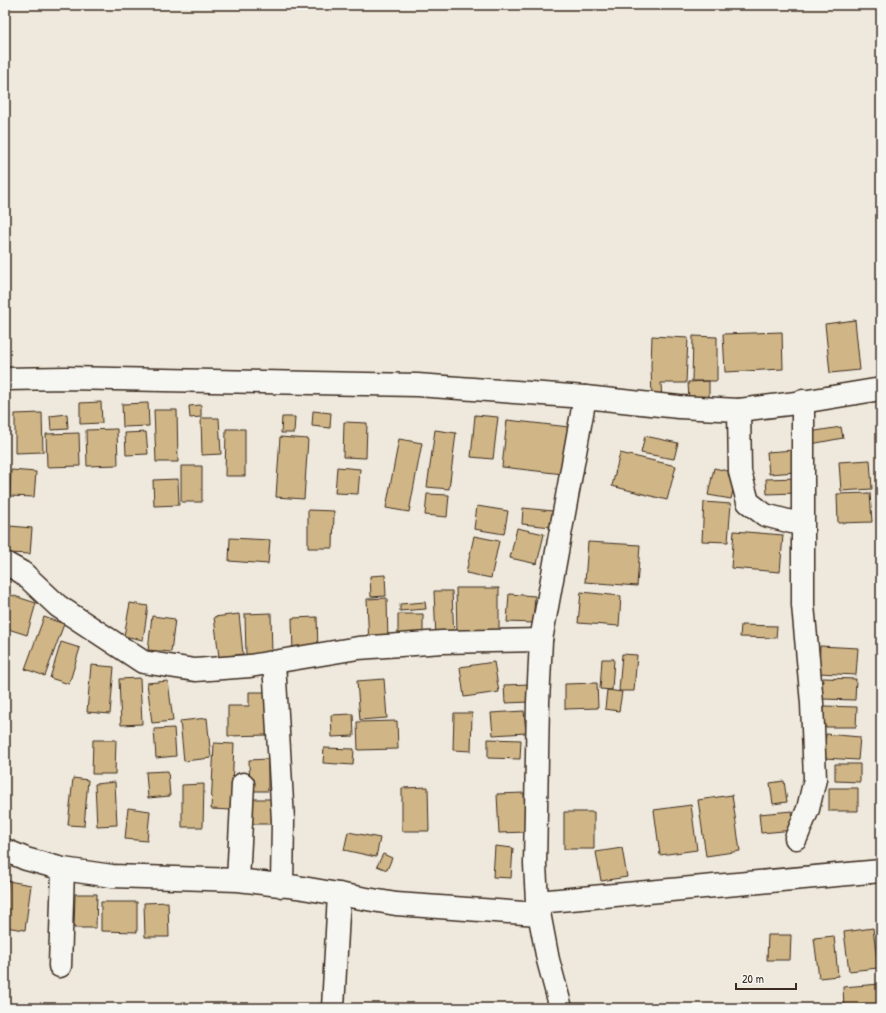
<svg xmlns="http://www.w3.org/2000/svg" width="886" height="1013" viewBox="0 0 886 1013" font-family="'Patrick Hand',sans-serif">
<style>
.building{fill:#d0b686;stroke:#3b2a1e}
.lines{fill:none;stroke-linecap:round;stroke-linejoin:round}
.minor-casing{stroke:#3b2a1e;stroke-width:25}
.major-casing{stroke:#3b2a1e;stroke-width:25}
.minor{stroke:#f6f6f2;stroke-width:22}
.major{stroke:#f6f6f2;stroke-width:22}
</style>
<rect width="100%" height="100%" fill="#eee9dc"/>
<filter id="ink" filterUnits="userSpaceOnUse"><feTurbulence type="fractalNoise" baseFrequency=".025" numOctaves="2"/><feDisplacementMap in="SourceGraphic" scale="8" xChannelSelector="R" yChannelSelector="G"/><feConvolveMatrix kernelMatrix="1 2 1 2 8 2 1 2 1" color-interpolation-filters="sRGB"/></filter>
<g filter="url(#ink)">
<path class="building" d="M855,320L860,370L830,373L825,324Z
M782,332L783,369L725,372L723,334Z
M652,336L688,338L686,383H661L662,401H652L651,366Z
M693,336L717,337V381H692Z
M709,381V401H689L688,382Z
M101,402L102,423L80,424V403Z
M148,403L149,426L123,427L122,404Z
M201,405V417L190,418L189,406Z
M154,410H177L178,462H156Z
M313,411L331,413L330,428L312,426Z
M42,413L43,452L15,453V414Z
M67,414L68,429L51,430L50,416Z
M475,415L498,417L493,459L471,457Z
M282,417H295L294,433H281Z
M201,418H219L221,454L202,455Z
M507,420L569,427L563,474L502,467Z
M344,422L367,423L366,458L343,457Z
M841,427L843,438L811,444L809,432Z
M117,429L118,465L87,466L86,430Z
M226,429H245V476H225Z
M435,430L456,433L449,489L427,487Z
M146,432L148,454L126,455L125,433Z
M79,433L80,466L47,467L46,434Z
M645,436L678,443L674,459L641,453Z
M280,437L308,439L304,499L276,497Z
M399,439L422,443L409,512L386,508Z
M794,450L796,472L769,474L767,452Z
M620,453L676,466L667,500L612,486Z
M870,460L872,489L841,491L839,462Z
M181,466H202V502H181Z
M337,467L360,469L358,494L335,493Z
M714,468L737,473L731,499L708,495Z
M11,470L36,472L34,497L10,496Z
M797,478V493L767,494L766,479Z
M178,479L179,505L154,506L153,480Z
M870,493L872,522L838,523L837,494Z
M427,494L449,495L447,517L425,515Z
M704,502L731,504L728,542L702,541Z
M477,506L508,511L504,534L474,529Z
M523,508L553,511L552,527L522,524Z
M308,510L334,511L333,548H308Z
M10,526L32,528L30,554L8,553Z
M517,528L544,534L537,564L510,558Z
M734,531L783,535L780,572L731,568Z
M474,536L499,541L491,578L466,573Z
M230,538L270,540L268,564L229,561Z
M588,542L640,545L637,586L585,582Z
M385,575L386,596L371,597L370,576Z
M456,588H499V636H457Z
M434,591H452L454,639L436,640Z
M581,592L621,596L619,626L578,623Z
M5,593L36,603L27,635L5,628Z
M509,594L535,596L533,623L507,622Z
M387,598L388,644L369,645L367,599Z
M425,602L426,609L400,611V604Z
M130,603L148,606L143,640L124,636Z
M271,613L272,655L246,656L245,614Z
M239,614L243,654L219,657L214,617Z
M398,614H423V641H398Z
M152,616L175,619L171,652L148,650Z
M44,617L64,624L45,676L25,669Z
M317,617L318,651L293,652L292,618Z
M741,625L777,626L776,638L740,637Z
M61,642L80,648L69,684L50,678Z
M820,646L858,648L856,675L819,673Z
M622,654L637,655L634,691H619Z
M602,659H614L612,690L600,689Z
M494,662L499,692L464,697L460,667Z
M91,665L114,667L110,714L87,712Z
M140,678L142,724L121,725L119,679Z
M823,678L856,679L855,700L822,699Z
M384,679L387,718L360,720L357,681Z
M168,681L173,721L152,723L147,683Z
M597,683L598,708L565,709V684Z
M529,684L530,702L505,703L504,685Z
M607,690L622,692L619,711L605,709Z
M249,692H266L268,735L228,736V706H249Z
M824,706L857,707L856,727H824Z
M524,711L526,733L493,735L491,713Z
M454,713H472L471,751L453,750Z
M353,714L354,736L332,737L331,715Z
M207,718L211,758L184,761L180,721Z
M397,721L398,749L358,750L357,722Z
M174,728L176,756L156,758L154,729Z
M826,734L860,737L858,760L824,758Z
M488,739L521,740L520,759L488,758Z
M93,740H116L115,774H92Z
M214,743L234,744L231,810L211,809Z
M324,748L354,749L353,765L323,763Z
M268,759V791H250L249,760Z
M835,764H860V782L835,781Z
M168,771L170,796L148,798L146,772Z
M73,778L88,780L84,826L68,825Z
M784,781L787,802L773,804L770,783Z
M115,782L117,825L97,826L95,784Z
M204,784L203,827H182V785Z
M428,787L429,831H402V788Z
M829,788H858V811H829Z
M524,793L526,832L499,833L497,794Z
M732,795L740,851L706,856L698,800Z
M247,799H275V824H247Z
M691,805L697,850L660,855L654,810Z
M128,808L150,811L147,841L125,839Z
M792,811L794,830L761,833L759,814Z
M564,812H594V849H564Z
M348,832L380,838L376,857L344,850Z
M495,846L513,848L511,878L493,877Z
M622,848L627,877L601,881L596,852Z
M383,854L392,858L387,870L377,866Z
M8,881L31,885L25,930L5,927V903Z
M75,894H97L96,928H74Z
M101,902H137V932L101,931Z
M168,902L169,937H145L144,903Z
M873,928L878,968L849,971L844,932Z
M768,935H791L790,960H767Z
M834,936L838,976L819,978L814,938Z
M880,984L881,1008H844L843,987Z"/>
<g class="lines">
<defs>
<path id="minor" d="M5,379L66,378L417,385L585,397
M739,410L740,472L748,502L765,515L803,525
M5,563L23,573L58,606L143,662L195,670L250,666L358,648L442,642L541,640
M274,662L283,820L282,886
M796,838L808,809L815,779L812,703L803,605V401
M5,850L26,859L63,869L112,876L238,880L297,887L396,904L538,914
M238,880L243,784
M537,902L881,871
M60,966L63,869
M333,1008L339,894"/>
<path id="major" d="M561,1008L548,960L537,902L535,864L538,702L541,640L585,397L679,407L739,410L796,403L881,389"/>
</defs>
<use href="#minor" class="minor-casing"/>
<use href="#major" class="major-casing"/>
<use href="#minor" class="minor"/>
<use href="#major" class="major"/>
</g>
</g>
<rect width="886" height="1013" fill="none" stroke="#f6f6f2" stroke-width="20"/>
<rect x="10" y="10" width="866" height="993" fill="none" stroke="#3b2a1e" stroke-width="1.5" filter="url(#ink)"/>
<path d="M736 983v6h60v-6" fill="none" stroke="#3b2a1e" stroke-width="2"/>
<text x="742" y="983" font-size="12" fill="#3b2a1e" stroke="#f6f6f2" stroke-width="3" paint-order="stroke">20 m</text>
</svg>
